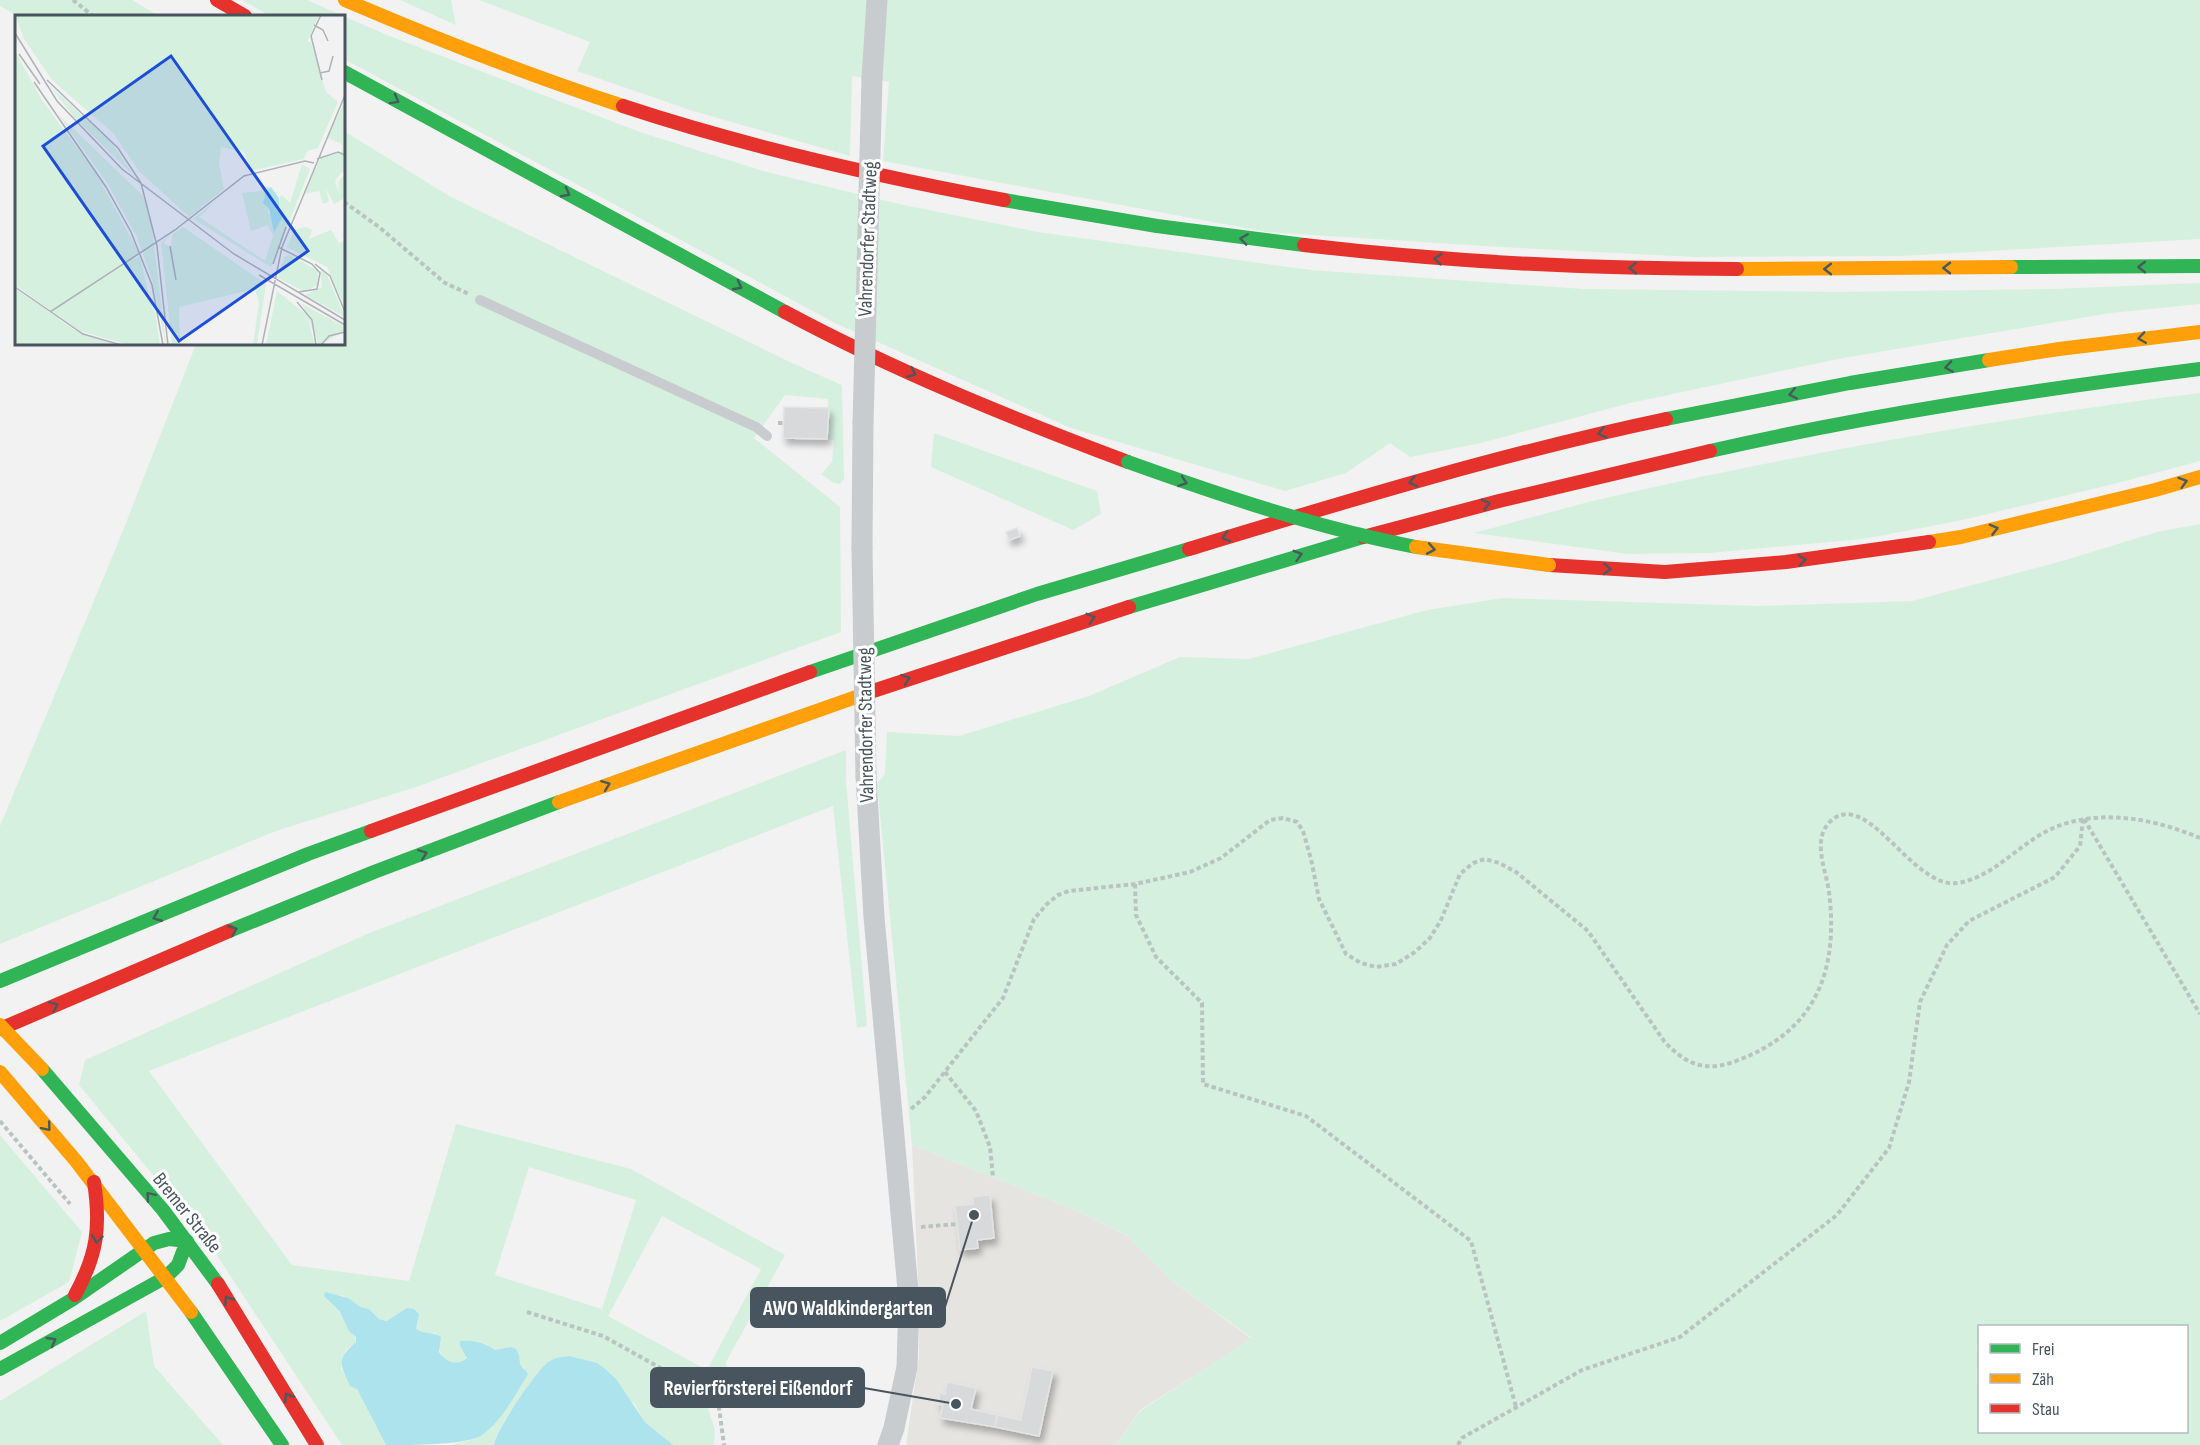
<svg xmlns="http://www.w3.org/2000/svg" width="2200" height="1445" viewBox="0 0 2200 1445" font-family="'Sofia Sans Condensed',sans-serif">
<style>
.commercial{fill:#e6e4e0}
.green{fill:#d6f0df;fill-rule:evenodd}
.water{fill:#ace3ed}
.building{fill:#d8d9da;stroke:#e3e4e5;stroke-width:1.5;filter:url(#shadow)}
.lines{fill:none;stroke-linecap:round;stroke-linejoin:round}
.path{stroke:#b9c4c0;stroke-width:4;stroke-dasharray:4.5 3;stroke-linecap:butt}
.lane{stroke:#c9ccce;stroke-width:10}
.street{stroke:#c9ccce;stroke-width:21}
.fast{stroke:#30b455;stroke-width:14}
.slow{stroke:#ff9f0a;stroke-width:14}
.jam{stroke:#e5322d;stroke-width:14}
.street-bridge{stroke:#c9ccce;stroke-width:21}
.fast-bridge{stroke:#30b455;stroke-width:14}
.slow-bridge{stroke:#ff9f0a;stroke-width:14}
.oneway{stroke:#485a5e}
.labels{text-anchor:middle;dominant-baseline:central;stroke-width:6;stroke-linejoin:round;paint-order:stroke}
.street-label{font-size:20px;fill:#49555e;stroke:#fff}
.inset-road{fill:none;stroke:#aeb3b7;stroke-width:1.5}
.view{fill:#1d4ed8;fill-opacity:0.15;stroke:#1d4ed8;stroke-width:3}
.inset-edge{fill:none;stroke:#49555e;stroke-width:3}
.leader{fill:none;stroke:#49555e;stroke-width:2}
.callout-dot{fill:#49555e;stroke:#fff;stroke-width:2}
.callout{fill:#49555e;stroke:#49555e;stroke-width:2}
.callout-label{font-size:21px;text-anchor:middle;font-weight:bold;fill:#fff}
</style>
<defs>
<filter id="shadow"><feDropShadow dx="3.5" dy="6" stdDeviation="3" flood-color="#0004"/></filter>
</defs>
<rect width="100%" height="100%" fill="#f2f2f2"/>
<path class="commercial" d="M912,1145L1077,1211L1128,1236L1173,1282L1252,1339L1140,1410L1116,1445H906L919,1356V1301Z"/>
<path class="green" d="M0,0H132L159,16H17L0,6Z
M242,0H307L387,35L640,132L763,171L899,204L1038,232L1310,270L1584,289L1839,292L2054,289L2200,283V304L2111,313L1843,358L1630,403L1481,443L1410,457L1390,443L1346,473L1285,491L1071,428L835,323L344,59V16H270Z
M400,0H451L456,25Z
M479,0H2200V239L1900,256L1695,257L1501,247L1267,232L883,161L889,82L852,76L850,156L693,111L577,71L590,42Z
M344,131L449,196L792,363L842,385L844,479L840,484L834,483L821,474L832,462L834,440L827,439L828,399L785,395L754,438L840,507L841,632L416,787L276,831L0,944V826L120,538L196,344H344Z
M2200,393V461L2114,484L1958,521L1863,539L1710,553L1628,554L1474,533C1523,520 1573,505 1623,494C1814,451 2006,417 2200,393Z
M934,433L1097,491L1101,514L1073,530L931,467Z
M2200,524V1445H1116L1140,1411L1252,1338L1173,1282L1128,1236L1077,1211L912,1145L877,783L885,774L887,732L959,736L1089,696L1180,657L1249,659L1427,610L1503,598L1759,606L1912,601L2062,561L2157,532ZM1980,1326H2186V1432H1980Z
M846,750V781L867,1026L857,1028L833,806L149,1071L292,1265L409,1281L456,1124L631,1169L785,1255L726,1362L727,1380L739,1387L707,1405L715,1430L714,1445H673L645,1422L634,1403L545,1365C532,1383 496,1425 494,1445H452L478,1438L525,1368L520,1364L510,1347L495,1350C487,1343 472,1339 460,1341V1346L467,1357C445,1377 438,1349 436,1333H421L416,1329L418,1321L395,1318L387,1321L379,1319L369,1309L361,1307L342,1295L327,1300C336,1307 356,1331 356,1342L345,1351L341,1369L357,1389L386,1445H342L208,1242L79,1085L85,1060L367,934ZM529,1167L636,1200L602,1309L495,1275ZM662,1216L761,1269L707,1370L608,1316Z
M0,1135L82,1232L69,1282L0,1321Z
M146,1311L154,1366L223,1445H0V1401Z"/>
<path class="water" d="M325,1292L348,1298L361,1307L369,1309L379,1319L387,1321L407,1308L414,1309L419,1314L416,1329C424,1335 433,1331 441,1337L439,1352C446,1362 456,1367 467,1358L460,1346V1341C471,1339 486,1343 495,1350L510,1347L516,1349L519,1355L520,1364L528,1374C515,1395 501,1423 479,1437C458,1445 412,1445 386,1445L357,1389L350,1386C340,1363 336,1360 356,1342V1337L349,1331L340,1312L324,1296Z
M569,1356L597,1363L604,1368L616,1379L645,1422L673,1445H494C495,1431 536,1372 547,1363C554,1358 560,1357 569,1356Z"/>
<path class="building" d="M784,407L829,408L827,439L783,438Z
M1017,528L1020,536L1009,540L1006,532Z
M990,1195L994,1238L977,1240L978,1248L960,1250L955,1206L973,1204V1197Z
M1032,1367L1053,1371L1039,1436L995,1427L997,1415L1021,1420Z
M947,1382L976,1388L971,1409L997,1415L995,1427L940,1418L943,1405L938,1404L940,1393L945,1394Z"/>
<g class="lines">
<path class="path" d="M73,0L93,16
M344,202L379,227L445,283L469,294
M778,423H783
M2084,819L2200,1014
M1135,884L1136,915L1156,957L1202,1003L1203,1084L1306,1116L1471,1241L1516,1407
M945,1072L976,1111L990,1147L993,1177
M911,1109L925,1097L1003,998L1034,919L1047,904L1058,895L1069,891L1135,884L1190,872L1221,858L1270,820L1283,818L1297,822L1303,831L1311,859L1319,899L1346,954L1361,963L1376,967L1396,964L1415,952L1430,938L1441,920L1460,874L1473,863L1485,859L1499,863L1516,872L1588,931L1664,1041C1685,1064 1705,1073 1736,1061C1815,1032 1839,972 1829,892C1826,869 1810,837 1833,819C1870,792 1914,890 1958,883C1993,877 2016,847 2047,831C2095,807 2153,818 2200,838
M0,1121L70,1204
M921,1227L957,1224
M527,1312L603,1336L718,1400L724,1445
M1458,1445L1462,1438L1582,1370L1680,1337L1837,1215L1889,1148L1909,1082L1920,1002L1947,945L1969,921L2055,877L2080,846L2083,819"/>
<path class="lane" d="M480,300L756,427L767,436"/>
<path class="street" d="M872,78L877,0
M862,549L863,423
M866,776L874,917L909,1301L907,1367L894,1428L888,1445"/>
<path class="fast" d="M344,72L785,312
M1004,200L1157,226L1304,245
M2011,267L2200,266
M1666,419L1850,383L1989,360
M1710,451C1872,414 2035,390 2200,369
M1129,607L1363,537
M810,672L1037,594L1189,549
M229,931L374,872L559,802
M0,981L308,854L371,831
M42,1069L163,1210L218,1284
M191,1312L282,1445
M0,1343L73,1299L154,1243L169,1239L187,1241L178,1265L166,1277L0,1369"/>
<path class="slow" d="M345,0C436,39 528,75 623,106
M1737,269L2011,267
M1989,360L2059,349L2200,332
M1929,542L1961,537L2155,490L2200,477
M559,802L873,691
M0,1072L76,1161L191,1312"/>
<path class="jam" d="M217,0L245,16
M623,106C747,147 876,176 1004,200
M1304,245C1448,262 1592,269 1737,269
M785,312C895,371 1011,418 1128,462
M1363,537L1499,501L1710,451
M1189,549C1347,501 1504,453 1666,419
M1549,565L1665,572L1786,562L1929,542
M873,691L1129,607
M371,831L810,672
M0,1029L229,931
M218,1284L317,1445
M75,1295C97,1255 101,1227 94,1182"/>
<path class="street-bridge" d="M863,423L872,78
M862,549L866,776"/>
<path class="fast-bridge" d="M1128,462C1223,496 1317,528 1416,547"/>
<path class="slow-bridge" d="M1416,547L1549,565
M0,1025L42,1069"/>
</g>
<defs><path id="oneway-chevron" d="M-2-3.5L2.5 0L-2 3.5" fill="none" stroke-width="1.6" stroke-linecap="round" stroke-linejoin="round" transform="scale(1.5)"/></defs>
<g class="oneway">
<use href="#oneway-chevron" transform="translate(395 100) rotate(29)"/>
<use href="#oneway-chevron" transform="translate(566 193) rotate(28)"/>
<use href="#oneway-chevron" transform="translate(1244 239) rotate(-172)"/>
<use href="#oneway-chevron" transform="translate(1438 259) rotate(-175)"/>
<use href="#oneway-chevron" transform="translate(2142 267) rotate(180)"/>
<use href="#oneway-chevron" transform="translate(1633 268) rotate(-179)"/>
<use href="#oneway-chevron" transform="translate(1947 268) rotate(180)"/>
<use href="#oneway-chevron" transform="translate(1828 269) rotate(180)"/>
<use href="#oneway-chevron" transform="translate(738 286) rotate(28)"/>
<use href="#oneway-chevron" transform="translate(2142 338) rotate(172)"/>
<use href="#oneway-chevron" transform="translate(1949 367) rotate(171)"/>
<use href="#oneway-chevron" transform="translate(912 373) rotate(24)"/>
<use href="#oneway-chevron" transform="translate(1793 394) rotate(169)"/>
<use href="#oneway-chevron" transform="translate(1602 433) rotate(167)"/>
<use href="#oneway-chevron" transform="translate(1183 482) rotate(19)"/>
<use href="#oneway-chevron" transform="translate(1413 482) rotate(165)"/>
<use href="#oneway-chevron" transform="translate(2183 482) rotate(-16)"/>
<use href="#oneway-chevron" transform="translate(1486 504) rotate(-14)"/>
<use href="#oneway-chevron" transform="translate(1994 529) rotate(-14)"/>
<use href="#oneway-chevron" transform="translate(1226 537) rotate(163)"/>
<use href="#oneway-chevron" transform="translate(1431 549) rotate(10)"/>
<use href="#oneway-chevron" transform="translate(1298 555) rotate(-16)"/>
<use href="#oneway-chevron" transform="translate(1802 560) rotate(-8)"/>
<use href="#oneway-chevron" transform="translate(1607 569) rotate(3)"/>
<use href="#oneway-chevron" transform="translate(1091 618) rotate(-17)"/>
<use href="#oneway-chevron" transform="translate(906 679) rotate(-19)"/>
<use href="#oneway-chevron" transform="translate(606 785) rotate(-21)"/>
<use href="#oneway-chevron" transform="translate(423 854) rotate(-21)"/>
<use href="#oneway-chevron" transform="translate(157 917) rotate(158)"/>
<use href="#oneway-chevron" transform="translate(233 930) rotate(-22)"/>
<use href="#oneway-chevron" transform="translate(54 1006) rotate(-23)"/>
<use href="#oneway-chevron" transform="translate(47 1127) rotate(50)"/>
<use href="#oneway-chevron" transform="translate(150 1196) rotate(-130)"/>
<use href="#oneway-chevron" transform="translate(97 1239) rotate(97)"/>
<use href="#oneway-chevron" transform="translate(228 1300) rotate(-123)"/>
<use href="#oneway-chevron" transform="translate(52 1341) rotate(-30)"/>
<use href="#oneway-chevron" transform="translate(288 1397) rotate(-121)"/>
</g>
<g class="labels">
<g class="street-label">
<text transform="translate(868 239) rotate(-88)">Vahrendorfer Stadtweg</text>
<text transform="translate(866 725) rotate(-91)">Vahrendorfer Stadtweg</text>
<text transform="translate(187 1213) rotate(51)">Bremer Straße</text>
</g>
</g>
<g transform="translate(15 15)">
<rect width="330" height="330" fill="#f2f2f2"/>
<path d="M0,0H304L292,27H296L311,77L323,87L303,133L292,136L289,144L236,156L229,137L206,132L204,149L209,174L174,202L124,156L99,119L37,65L9,24ZM0,36L27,85L82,160L124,238L117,242L118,245L125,241L135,286L138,284L145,330L110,329L65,316L0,270ZM35,71L96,127L120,162L58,101ZM330,86V157L326,158L320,166L325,180L323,167L330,159V183L319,189L311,174L314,187L308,189L304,176L289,179L305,144L327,137V129L312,123ZM43,99L128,181L136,204L151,330L136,261L121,220L92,168ZM287,149L295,154L256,252L178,204L202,185L184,202L250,246L258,221L253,210L236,216L227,178L245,176L252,171L255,173L248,186L264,187L266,179L275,188ZM254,194L269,200L259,217L257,201L252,197ZM168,212L251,269L242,330H238L244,288L240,274L164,292L165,330H157L146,227L155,221L148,228L156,232L157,220ZM290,212L297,215L294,224L316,215L324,228L330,226V293L312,252L272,232L279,215ZM274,240L302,255L304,269L290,277L263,263L269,242ZM305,254L312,260L330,302L290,280L307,272ZM0,273L58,314L99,330H0ZM262,276L292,300L300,330H251ZM287,289L330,312V316L304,330Z" fill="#d6f0df" fill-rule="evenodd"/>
<path d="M256,172L264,183V191L260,194L269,200L259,217L254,193L248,188L251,176Z" fill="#ace3ed"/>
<path class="inset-road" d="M306,0L296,21L307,65M299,10L308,15L313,26M0,18L42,86L107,154L219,239L330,305M4,39L25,69M305,58L314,56L318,41M32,65L103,133L126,168L142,231L153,330M19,67L91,172L116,217L137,270L148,330M302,144L323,137L330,140M155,231L161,265M263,232L297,249L305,258L302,274L284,277M258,249L271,212M300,249L315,261L330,297M244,260L330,310M0,272L68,319L106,330M282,287L297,305L301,330M35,297L160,215L229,161L290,146L299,148M247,330L267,232L330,80M306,330L314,321L330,317"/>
<path class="view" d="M156,41L293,236L164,326L28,131Z"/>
<rect width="330" height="330" class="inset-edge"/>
</g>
<path class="leader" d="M974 1215L945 1307M956 1404L864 1388"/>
<g class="callout-dot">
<circle cx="974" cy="1215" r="6"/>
<circle cx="956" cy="1404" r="6"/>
</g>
<g class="callout">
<rect x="751" y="1288" width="194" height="39" rx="6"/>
<rect x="651" y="1368" width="213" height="39" rx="6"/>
</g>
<g class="callout-label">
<text x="848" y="1315">AWO Waldkindergarten</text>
<text x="758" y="1395">Revierförsterei Eißendorf</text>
</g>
<rect x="1978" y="1325" width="210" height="108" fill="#ffffff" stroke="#b6bbbf" stroke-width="1.5"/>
<rect x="1990" y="1344" width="30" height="9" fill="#30b455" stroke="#b6bbbf" stroke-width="1.5"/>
<text x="2032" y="1355" font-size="18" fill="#49555e">Frei</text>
<rect x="1990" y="1374" width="30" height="9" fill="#ff9f0a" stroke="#b6bbbf" stroke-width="1.5"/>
<text x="2032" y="1385" font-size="18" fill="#49555e">Zäh</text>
<rect x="1990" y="1404" width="30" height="9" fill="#e5322d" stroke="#b6bbbf" stroke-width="1.5"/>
<text x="2032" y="1415" font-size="18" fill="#49555e">Stau</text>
</svg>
